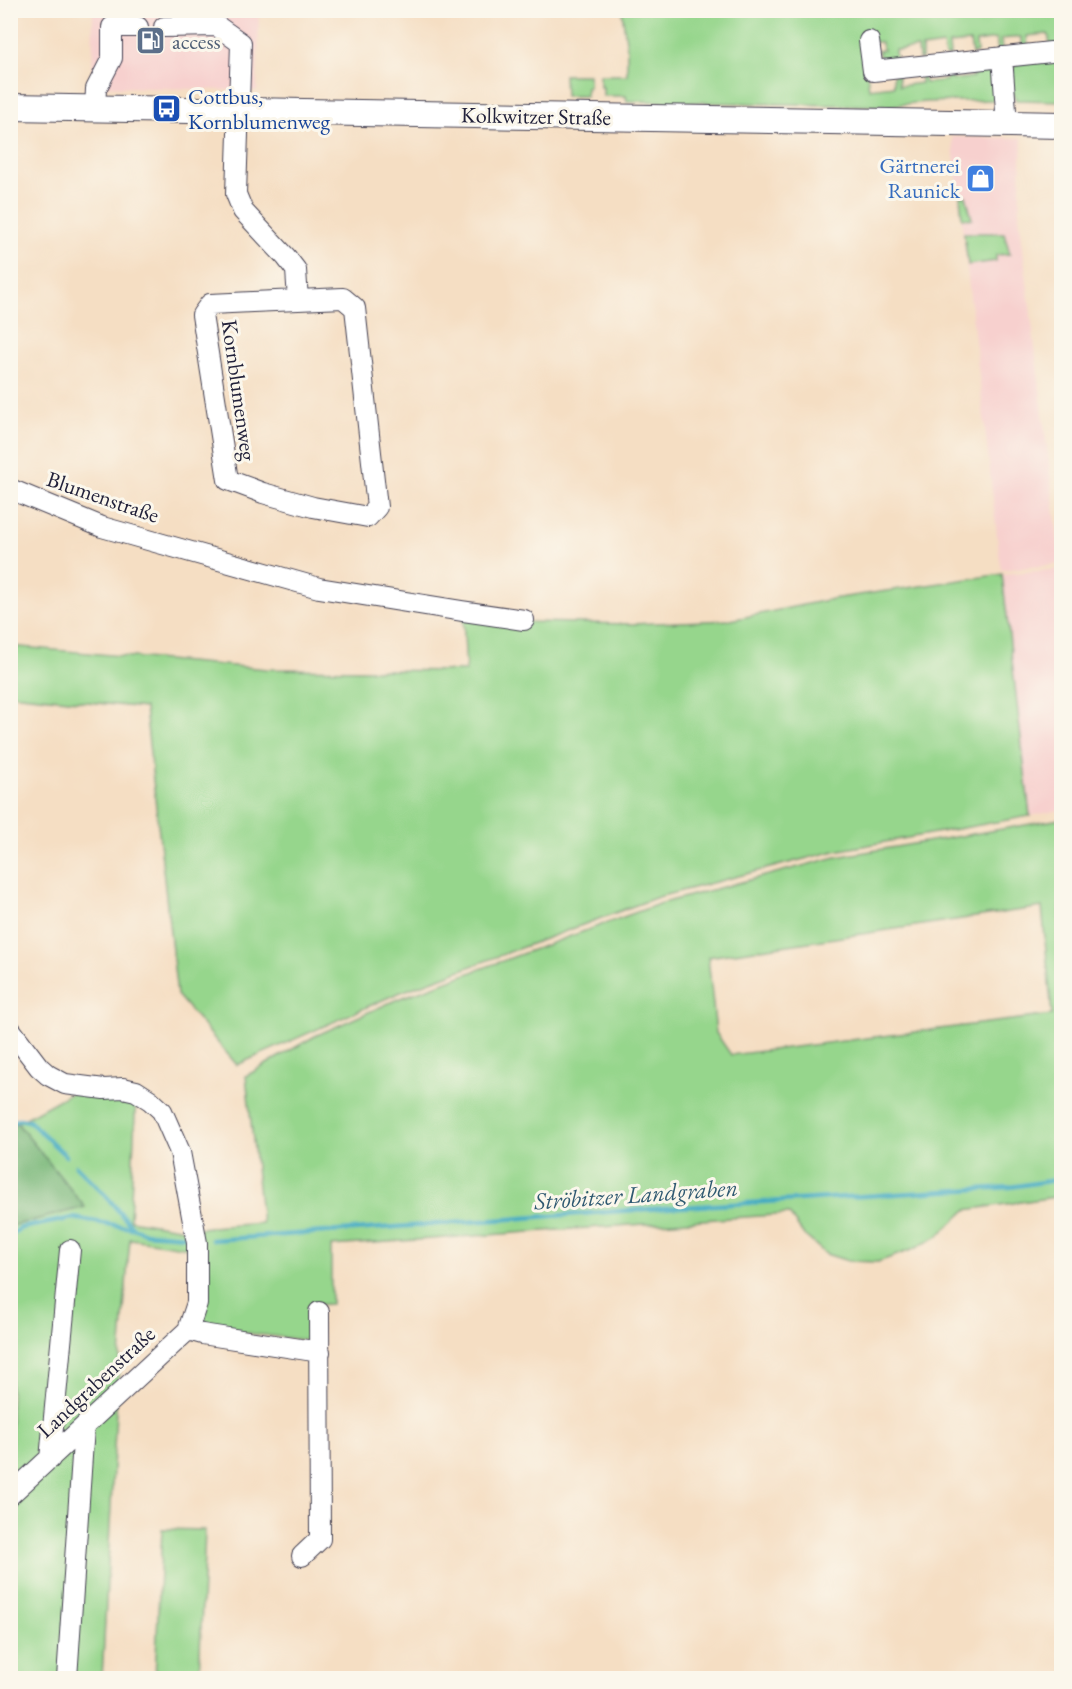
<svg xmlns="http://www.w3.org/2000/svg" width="1072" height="1689" viewBox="0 0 1072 1689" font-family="'EB Garamond',serif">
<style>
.built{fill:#f7d0ce}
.green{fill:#96d68c;stroke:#5c7c64;stroke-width:1.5;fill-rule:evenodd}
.forest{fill:#78b778;stroke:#4d6c5a;stroke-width:1.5}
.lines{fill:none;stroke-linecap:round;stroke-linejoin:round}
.stream{stroke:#43abc3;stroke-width:4.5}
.minor-tunnel{stroke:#cbb8a8;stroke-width:20;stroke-dasharray:20 10;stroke-linecap:butt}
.minor-casing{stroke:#423e4f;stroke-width:22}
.major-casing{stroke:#423e4f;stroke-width:28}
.minor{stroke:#fff;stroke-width:20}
.major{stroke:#fff;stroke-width:26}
.labels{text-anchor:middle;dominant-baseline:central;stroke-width:6;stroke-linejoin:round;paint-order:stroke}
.service-label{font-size:22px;fill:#4e5e75;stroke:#fbf7ec;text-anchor:start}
.transit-label{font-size:22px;fill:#164399;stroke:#fbf7ec;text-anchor:start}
.street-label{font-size:22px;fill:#22223b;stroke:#fbf7ec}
.shop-label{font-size:22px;fill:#366cbe;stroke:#fbf7ec;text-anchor:end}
.water-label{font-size:24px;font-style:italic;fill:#2f5971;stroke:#fbf7ec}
</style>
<rect width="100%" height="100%" fill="#fbf7ec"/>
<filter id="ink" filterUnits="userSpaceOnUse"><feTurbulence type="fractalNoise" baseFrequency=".0167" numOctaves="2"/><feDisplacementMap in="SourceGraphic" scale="12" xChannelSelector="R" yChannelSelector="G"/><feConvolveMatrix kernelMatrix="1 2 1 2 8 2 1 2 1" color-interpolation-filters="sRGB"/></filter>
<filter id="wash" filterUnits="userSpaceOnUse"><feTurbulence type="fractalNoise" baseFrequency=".008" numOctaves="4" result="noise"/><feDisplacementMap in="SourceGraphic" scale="24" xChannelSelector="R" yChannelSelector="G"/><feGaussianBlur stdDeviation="1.35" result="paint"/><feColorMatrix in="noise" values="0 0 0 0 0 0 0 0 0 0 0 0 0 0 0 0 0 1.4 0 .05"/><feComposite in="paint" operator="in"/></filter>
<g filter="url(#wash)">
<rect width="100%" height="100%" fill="#f5dec3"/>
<path class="built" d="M93,11H259L257,91L92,86Z
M952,137L1022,138L1019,215L1061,564L1001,570Z
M1061,569V810L1030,816L1002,574Z"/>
<path class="green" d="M622,11H1061V44L1050,45L1048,34L1027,36L1028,48H1023L1021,37L1001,39L1002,50L998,51L996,39L976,42L977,53L972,54L970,42L949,44L950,56H945L943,45L922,48V59H919L918,48L895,50L896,61L887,62L881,60L878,51L883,50L881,42H863L869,89L894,86L893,75H898L899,86L921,83L920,72H923L925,83L947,80L946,69H949L951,80L973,77L972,66H994L997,95L993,100L925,102L885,106L627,101L626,96H603V87H600V75H627V49Z
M1061,57V101L1016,100C1011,90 1009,73 1016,64Z
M564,75H589V87H586V96H565Z
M960,196H966L972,219L962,218Z
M964,233H1004L1010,254L996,255V261L968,265Z
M1002,574L1030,816L835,851L658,897L396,994L237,1065L177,995L145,708L11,694L10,646L267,669L466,671L463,616L529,622L631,624L731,620L832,599Z
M1061,819V1196L966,1210L938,1236L914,1249L878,1262L848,1261L826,1254L804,1235L789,1214L331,1246V1304L312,1305V1341L199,1327V1228L262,1223L246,1076L315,1036L398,999L659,904L836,857ZM1042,907L1052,1015L731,1055L716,1033L708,957Z
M76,1090L136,1095L130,1220L190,1230L189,1248L131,1239L130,1238L117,1392L102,1678H11V1226L84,1207L17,1123Z
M162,1529L205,1530L199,1678H155Z"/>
<path class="forest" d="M17,1123L85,1207L11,1226V1127Z"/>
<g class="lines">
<path class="stream" d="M10,1123L20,1119L29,1121L66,1156
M76,1166L106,1196L133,1228L145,1233L188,1236
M10,1236L21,1228L73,1218L132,1228
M212,1240L649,1209L1010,1187L1062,1179"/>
</g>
</g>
<g filter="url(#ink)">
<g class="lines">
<path class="minor-tunnel" d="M178,10V15"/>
<defs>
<path id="minor" d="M164,27L217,26L241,43L236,194L243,211L286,257L296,270L298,300L343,298L355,308L377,507L368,517L313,507L263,493L228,480L202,315L210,304L298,300
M869,41L873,71L1051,52H1062
M1002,57L1007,124
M95,108L96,89L112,58V27H138
M10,489L102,527L319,588L462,611L524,620
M10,1029L39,1067L48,1075L65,1084L104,1089L123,1088L136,1091L150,1100L162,1111L180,1152L197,1243V1303L188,1330L10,1495
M188,1330L202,1334L320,1352
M50,1459L70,1250
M302,1556L320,1539L319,1312
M67,1678L84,1427"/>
<path id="major" d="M10,107L1062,125"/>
</defs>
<use href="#minor" class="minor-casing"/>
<use href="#major" class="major-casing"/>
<use href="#minor" class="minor"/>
<use href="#major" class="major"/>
</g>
</g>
<defs>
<symbol id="fuel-square" viewBox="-11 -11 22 22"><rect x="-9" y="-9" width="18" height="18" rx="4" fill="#5c6f8a" stroke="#fbf7ec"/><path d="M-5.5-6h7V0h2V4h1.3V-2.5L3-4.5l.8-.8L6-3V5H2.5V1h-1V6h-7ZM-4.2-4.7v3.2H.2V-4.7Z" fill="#fff"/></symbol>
<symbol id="bus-square" viewBox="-11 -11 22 22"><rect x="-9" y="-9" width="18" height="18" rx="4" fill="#1a4fb4" stroke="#fbf7ec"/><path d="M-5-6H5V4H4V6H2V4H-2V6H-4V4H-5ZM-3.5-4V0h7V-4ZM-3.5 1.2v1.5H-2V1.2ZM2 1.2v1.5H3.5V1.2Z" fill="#fff"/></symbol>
<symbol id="shop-square" viewBox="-11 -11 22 22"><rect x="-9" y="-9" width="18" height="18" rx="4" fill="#3f7fe0" stroke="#fbf7ec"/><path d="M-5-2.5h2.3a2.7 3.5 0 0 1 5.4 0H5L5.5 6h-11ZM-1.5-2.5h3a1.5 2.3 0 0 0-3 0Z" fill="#fff"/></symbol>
</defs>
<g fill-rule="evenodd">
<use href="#fuel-square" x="134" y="24" width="33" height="33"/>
<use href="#bus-square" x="150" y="92" width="33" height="33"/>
<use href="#shop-square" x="964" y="162" width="33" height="33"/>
</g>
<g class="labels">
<g class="service-label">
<text x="172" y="41">access</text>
</g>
<g class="transit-label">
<text x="188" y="96">Cottbus,<tspan x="188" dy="25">Kornblumenweg</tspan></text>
</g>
<g class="street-label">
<text transform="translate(536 116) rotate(1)">Kolkwitzer Straße</text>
<text transform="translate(239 390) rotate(82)">Kornblumenweg</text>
<text transform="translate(103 497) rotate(19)">Blumenstraße</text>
<text transform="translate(96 1382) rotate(-43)">Landgrabenstraße</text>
</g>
<g class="shop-label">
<text x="960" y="165">Gärtnerei<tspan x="960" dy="25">Raunick</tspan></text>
</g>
<g class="water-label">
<text transform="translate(636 1194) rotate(-4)">Ströbitzer Landgraben</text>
</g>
</g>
<rect width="1072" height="1689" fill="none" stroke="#fbf7ec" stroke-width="36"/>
</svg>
